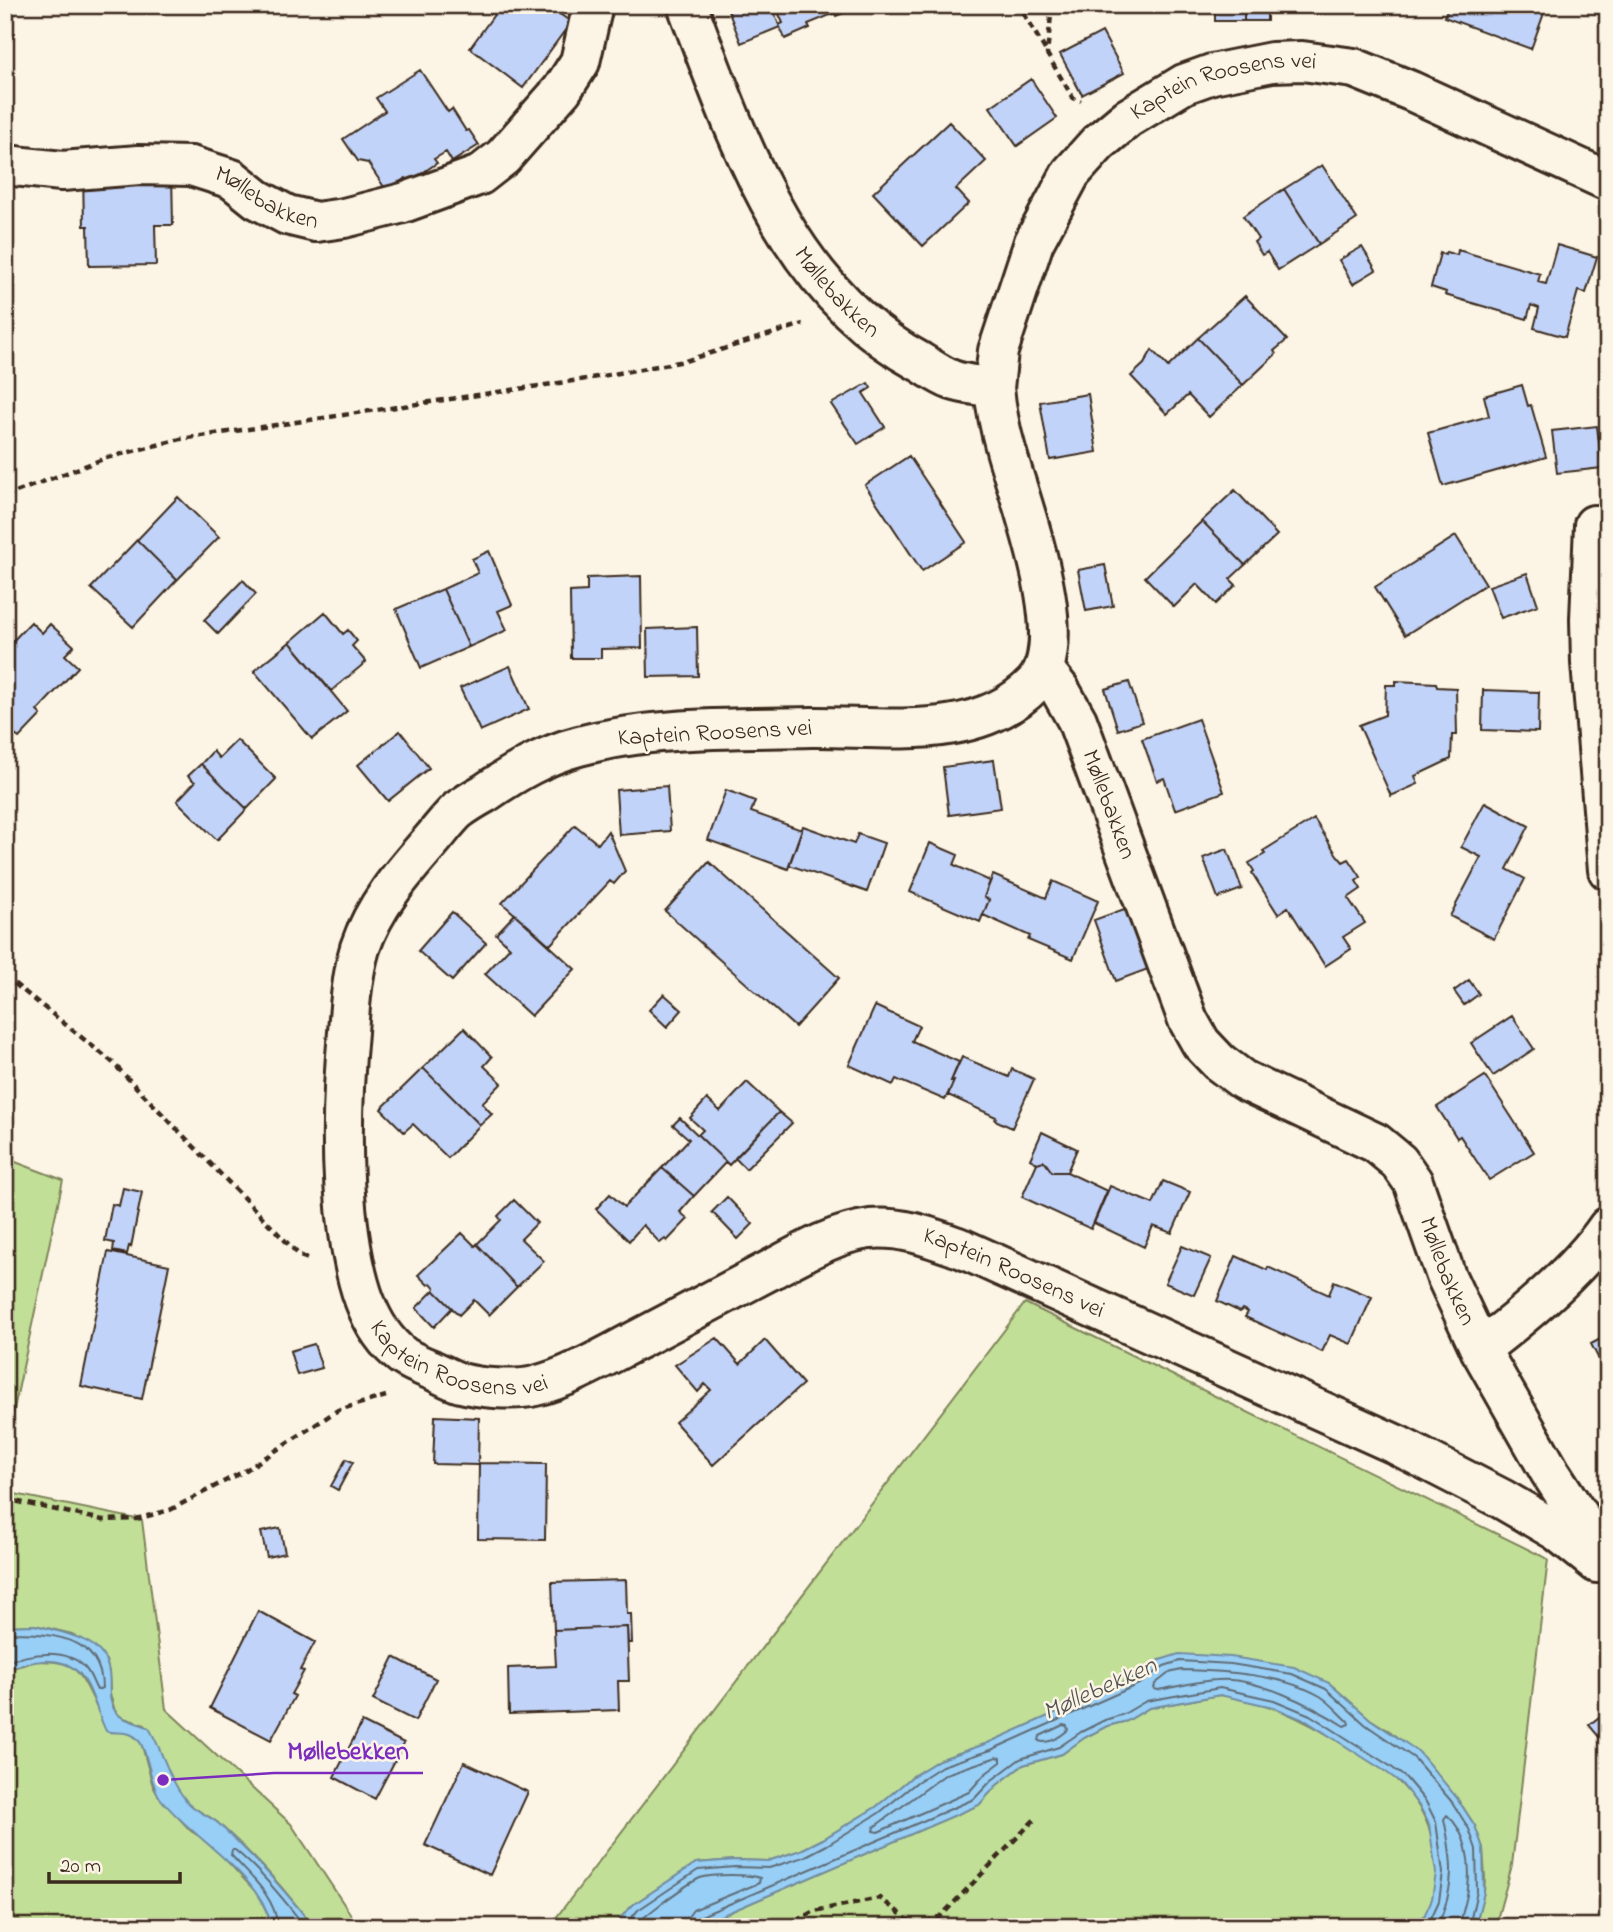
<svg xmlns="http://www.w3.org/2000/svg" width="1613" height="1932" viewBox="0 0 1613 1932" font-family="'Indie Flower',sans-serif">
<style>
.green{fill:#c2df97;stroke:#7e845a;stroke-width:2}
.water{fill:#98cff7;stroke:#738da0;stroke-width:2}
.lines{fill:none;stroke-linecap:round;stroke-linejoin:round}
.shore{stroke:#606c75;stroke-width:2}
.building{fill:#c2d3f9;stroke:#3b2a1e;stroke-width:2}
.minor-casing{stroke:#3b2a1e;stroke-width:44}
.path{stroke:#3b2a1e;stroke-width:4.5;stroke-dasharray:7 5;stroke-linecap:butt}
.minor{stroke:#fcf5e5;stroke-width:38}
.labels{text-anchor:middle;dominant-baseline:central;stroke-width:5;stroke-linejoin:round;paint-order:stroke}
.street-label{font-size:24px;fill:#3b2a1e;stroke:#fcf5e5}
.water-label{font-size:26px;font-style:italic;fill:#525354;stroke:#fcf5e5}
.leader{fill:none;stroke:#7b2cbf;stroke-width:2.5}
.callout-dot{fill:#7b2cbf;stroke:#fcf5e5;stroke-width:2.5}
.callout-label{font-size:26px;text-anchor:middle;font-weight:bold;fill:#7b2cbf;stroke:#fcf5e5;stroke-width:5;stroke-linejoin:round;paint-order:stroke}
</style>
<rect width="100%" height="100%" fill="#fcf5e5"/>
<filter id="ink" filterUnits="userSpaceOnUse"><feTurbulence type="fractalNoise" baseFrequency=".0143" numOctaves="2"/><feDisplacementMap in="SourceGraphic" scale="14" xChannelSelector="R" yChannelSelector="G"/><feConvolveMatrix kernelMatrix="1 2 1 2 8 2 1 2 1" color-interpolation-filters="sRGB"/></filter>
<g filter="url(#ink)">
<path class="green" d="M5,1158L63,1180L5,1451Z
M1025,1303L1548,1559L1512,1865L1495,1927H1475L1484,1892L1485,1878L1483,1848L1475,1826L1457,1798L1391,1732L1370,1719L1329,1683L1160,1660L1138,1676L988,1743L939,1760L913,1776L876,1807L823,1839L801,1850L768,1861L735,1860L696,1863L634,1904L621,1917L615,1927H549Z
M5,1492L142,1520L166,1709L291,1824L359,1927H313C285,1889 253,1854 218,1823C209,1815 195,1811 187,1802C168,1782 157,1750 145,1725L121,1717L115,1711L110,1694L109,1672L106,1660L72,1634L35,1625L5,1626Z
M37,1661C70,1662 75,1663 90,1693C95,1703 99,1713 103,1724L131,1734L141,1742L153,1786L159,1797L191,1831L210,1843L257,1893L268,1910L272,1927H5V1670Z
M1220,1695C1266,1700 1305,1720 1343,1744C1362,1756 1385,1767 1401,1784C1430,1813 1443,1857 1433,1897C1430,1907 1424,1917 1419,1927H695L979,1805L997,1785L1023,1765L1062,1754L1084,1738L1107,1726L1127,1721L1149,1708Z"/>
<path class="water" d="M35,1625C62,1633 105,1637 109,1673C111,1685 107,1700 115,1711C121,1721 139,1722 149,1728C163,1751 167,1776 185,1799C193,1811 209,1815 219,1824C253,1856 285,1889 313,1927H272C258,1871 194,1841 160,1798C148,1782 149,1742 132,1735C124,1731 115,1734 106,1731C98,1715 91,1684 78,1672C59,1653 27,1662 5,1670V1626Z
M1179,1654L1231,1657L1294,1667L1329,1683L1370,1719L1419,1752L1457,1798L1475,1826L1483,1848L1484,1892L1475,1927H1419L1432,1899L1436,1873L1429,1824L1420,1807L1401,1783L1386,1772L1306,1721L1273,1707L1220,1695L1149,1708L1127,1721L1107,1726L1084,1738L1062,1754L1023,1765L997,1785L979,1805L695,1927H615L621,1917L634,1904L696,1863L735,1860L768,1861L801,1850L823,1839L876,1807L913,1776L939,1760L988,1743L1138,1676L1160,1660Z"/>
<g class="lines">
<path class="shore" d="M5,1633C46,1633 102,1634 102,1688L97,1690C93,1683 91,1675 86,1669C68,1646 28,1654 5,1662
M1181,1670C1224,1671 1282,1674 1320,1696C1330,1702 1339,1713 1348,1721L1349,1724L1344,1726C1313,1706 1255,1676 1217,1680C1197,1681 1177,1687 1158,1690L1154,1689L1155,1684L1169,1673Z
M1063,1725L1067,1726L1068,1730C1060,1737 1049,1745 1039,1741L1040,1736Z
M997,1757L1001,1758V1762L985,1774L969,1792L878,1832L873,1831L874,1827L946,1774Z
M278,1927C275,1896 251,1877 231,1855L232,1850H235C262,1872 284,1899 305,1927
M624,1927L638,1910L698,1870L735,1867L769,1868L804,1857L827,1845L879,1813L917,1782L942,1766L991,1750L1141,1683L1164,1666L1180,1661L1231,1664L1292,1674L1326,1689L1366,1725L1414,1758L1452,1802L1469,1829L1476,1849L1477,1891L1469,1927
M634,1927C646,1914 685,1885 700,1878C712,1874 749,1874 760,1878L759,1883L693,1910L687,1918L685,1927
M694,1927L695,1921L699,1917L974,1799L992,1780L1020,1759L1059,1747L1081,1732L1105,1720L1124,1714L1146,1701L1220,1688L1274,1700L1310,1715L1390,1766L1406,1778L1426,1802L1436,1822L1443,1873L1439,1901L1427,1927
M1437,1927C1456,1886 1453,1862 1444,1819L1447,1815C1467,1832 1471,1863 1468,1888C1467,1901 1461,1914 1460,1927"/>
</g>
<path class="building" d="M222,5H279L222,11Z
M501,5H547L571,22L523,88L470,48Z
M726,5H771L780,27L741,43Z
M775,5H865L836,16L835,13L808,24L810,28L785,39L779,25L783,23Z
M1215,5H1244V21H1215Z
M1244,5H1267V21H1244Z
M1449,5H1547L1531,49L1444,17Z
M1102,32L1124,73L1082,95L1060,54Z
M420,70L448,112L452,109L466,131L469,130L479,145L452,162L446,152L434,159L437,163L409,182L406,178L386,190L368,163L358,161L343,139L385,111L376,98Z
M1031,79L1057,118L1017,146L990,107Z
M949,122L986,161L956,189L969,203L923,246L873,193Z
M1322,165L1357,219L1319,244L1284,189Z
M172,173L173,225H155L156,265L89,266L88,226H84L83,174Z
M1284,189L1319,244L1278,270L1267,252L1262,255L1254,242L1258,239L1243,216Z
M1557,245L1597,257L1586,293L1578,291L1565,337L1534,328L1539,308L1531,305L1527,319L1445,295L1446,292L1431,287L1440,253L1445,255L1446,252L1457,255L1458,250L1540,274L1538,282L1546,284Z
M1362,247L1376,270L1353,284L1339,260Z
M1245,296L1287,340L1274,351L1276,354L1243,385L1198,338Z
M1198,338L1243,385L1209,417L1188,395L1167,414L1131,376L1144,364L1152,350L1168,367Z
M868,383L871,388L863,393L885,427L858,444L831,404Z
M1522,385L1528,406L1531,405L1546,457L1443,486L1428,433L1489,416L1484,396Z
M1088,394L1097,452L1050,460L1040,402Z
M1597,426L1602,468L1557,473L1552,431Z
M909,456L966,542L922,571L865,485Z
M1235,490L1277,535L1245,565L1202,521Z
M178,497L219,537L177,580L137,540Z
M1202,521L1245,565L1230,579L1236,585L1216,604L1197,584L1174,607L1145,577Z
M1456,536L1486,584L1405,635L1375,587Z
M137,540L177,580L133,627L91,588Z
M489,551L512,605L498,611L507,630L469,647L443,589L478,573L472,559Z
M1105,565L1113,606L1086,611L1078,570Z
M1527,573L1538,605L1501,618L1489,586Z
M641,576L642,648L601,649V658H571L570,592L587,591V578Z
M243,580L256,594L218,634L204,620Z
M443,589L469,647L421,668L396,609Z
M325,612L343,634L348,630L357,641L352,646L366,662L331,691L290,642Z
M31,622L42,633L50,624L74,646L65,655L78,667L37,711L41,715L19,738L15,735L5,745V649Z
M697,627L698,676L648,677L647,629Z
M290,642L347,711L312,739L254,671Z
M510,666L529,709L480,731L460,688Z
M1396,681L1436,683L1437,687L1456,688L1457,735H1452L1451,759L1415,776L1418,784L1391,796L1359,725L1385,715L1386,685H1396Z
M1129,682L1142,722L1118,730L1105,689Z
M1483,690L1539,692L1538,732L1482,730Z
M1198,719L1224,792L1175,810L1164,778L1157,781L1142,739Z
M400,731L429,768L388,801L358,765Z
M237,740L276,779L247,809L201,764L213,751L219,758Z
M994,760L1001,808L949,815L943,767Z
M201,764L247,809L217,840L177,801L195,782L188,776Z
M667,786L670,831L619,835L616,790Z
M726,790L755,801L751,812L802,830L788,869L708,840Z
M1485,802L1529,826L1507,869L1525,879L1494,939L1450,916L1481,857L1461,847Z
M1314,819L1337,855L1343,862L1349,859L1361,877L1356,881L1361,889L1348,898L1365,923L1343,937L1351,949L1325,966L1288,907L1278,914L1252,873L1254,871L1249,863L1265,854L1263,851Z
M575,825L598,844L608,831L625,871L614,884L610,881L550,945L502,903Z
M803,826L854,844L858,834L884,843L867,892L789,865Z
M930,843L958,855L954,865L990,881L984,897L989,900L980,922L910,892Z
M1227,849L1242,889L1218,898L1203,858Z
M709,862L839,978L795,1027L665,911Z
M993,875L1046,898L1053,881L1098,901L1073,959L1028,940L1030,936L983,915L989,900L984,897Z
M1127,908L1148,969L1116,981L1094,920Z
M452,912L486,943L452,981L418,951Z
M515,914L575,969L531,1016L485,974L510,947L496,934Z
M1469,980L1479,994L1464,1005L1454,991Z
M664,994L682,1010L667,1027L649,1010Z
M875,1006L919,1026L912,1041L959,1062L951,1081H954L945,1100L896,1079L893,1085L849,1065Z
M1512,1016L1534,1049L1493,1076L1471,1043Z
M464,1028L492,1057L484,1066L502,1083L482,1103L492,1114L480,1125L423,1068Z
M962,1057L1009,1077L1012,1069L1034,1079L1012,1128L995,1120L996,1117L948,1095L954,1081H951Z
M423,1068L480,1125L448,1158L413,1124L404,1132L381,1109Z
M1485,1076L1534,1152L1489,1180L1460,1136L1457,1138L1437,1107Z
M747,1082L779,1112L729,1165L698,1135L703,1130L690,1118L707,1099L720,1111Z
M779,1112L792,1123L746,1169L735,1158Z
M680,1118L726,1162L694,1196L662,1168L689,1139L673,1125Z
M1042,1132L1077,1149L1067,1172H1052L1044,1161L1037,1163L1030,1159Z
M1044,1161L1052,1172H1067L1107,1191L1091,1229L1022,1197L1037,1163Z
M662,1168L694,1196L680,1212L688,1219L667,1241L665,1239L660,1243L643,1225L629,1241L596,1209L610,1194L624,1207Z
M1163,1181L1190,1192L1172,1233L1153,1226L1144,1247L1094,1223L1110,1186L1153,1204Z
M123,1188L142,1192L131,1247L129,1246L127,1254L113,1251L114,1243L105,1241L112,1204L119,1206Z
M727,1197L753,1224L738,1239L712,1212Z
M514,1200L537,1223L521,1239L544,1261L517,1287L477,1244L501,1220L498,1216Z
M462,1233L475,1246L477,1244L517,1287L489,1315L474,1300L459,1315L434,1290L435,1288L431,1283L428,1285L418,1275Z
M1182,1246L1211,1258L1194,1295L1165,1283Z
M108,1252L169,1265L142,1399L81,1386Z
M1236,1256L1267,1270L1268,1267L1329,1295L1334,1281L1372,1297L1351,1344L1330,1335L1322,1352L1245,1317L1248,1312L1242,1309L1240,1312L1217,1301Z
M434,1290L452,1308L434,1327L416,1308Z
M1608,1335V1377L1591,1344Z
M717,1338L740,1364L765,1340L803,1384L713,1465L675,1422L711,1390L705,1384L698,1392L675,1365Z
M314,1344L322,1368L297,1375L290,1351Z
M435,1416L479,1418L478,1465L433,1464Z
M346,1459L353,1462L338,1490L331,1486Z
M479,1463L546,1464L545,1540L478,1539Z
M280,1528L285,1553L267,1557L261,1532Z
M626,1580L627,1614H631L632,1643H628L627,1627L554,1630L552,1582Z
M258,1611L315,1642L300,1670L304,1671L291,1694L295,1696L271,1740L210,1708Z
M627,1627L629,1681H618L619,1710L509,1714L508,1668L556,1666L554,1630Z
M394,1657L436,1679L415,1721L373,1700Z
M1608,1710V1748L1589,1725Z
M362,1722L404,1743L375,1799L334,1777Z
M464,1762L528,1792L490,1875L425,1845Z"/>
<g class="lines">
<defs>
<g id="minor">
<path id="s1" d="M687,5C738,139 786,290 920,362C930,368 941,376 952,380C965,385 981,385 994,388C996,409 1000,429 1006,450C1020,502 1075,642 1034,684C977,743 885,726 811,727C735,729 653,726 579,746C544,755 514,773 485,793C476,798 466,804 458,810C448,819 439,832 430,842C402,874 374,906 360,948C352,975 350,1004 348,1032C342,1096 340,1168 349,1233C355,1276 366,1328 403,1356C412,1362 422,1366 432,1370C441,1374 451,1380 461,1383C480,1388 515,1391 535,1386C572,1377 607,1355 641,1338C685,1315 729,1292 772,1269C802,1253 836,1233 870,1229C904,1226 932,1238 963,1249L1397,1445L1502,1499L1557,1531L1597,1563L1608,1562"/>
<path id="s2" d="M5,165L62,171L139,165L191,166L232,179L257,199L287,215L316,222L344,218L403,203L480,175L503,157L562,90L580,62L593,5"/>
<path id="s3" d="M994,388L998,351L1034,242L1071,173L1098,143L1128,118L1184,84L1212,74L1272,62L1302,61L1354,68L1411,91L1608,181"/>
<path d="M1594,525L1590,619L1591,663L1608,870"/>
<path id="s4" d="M1045,671L1060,690L1077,720L1188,1020L1201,1043L1219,1062L1243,1080L1376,1143L1399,1162L1413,1182L1446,1276L1480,1349L1550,1472L1585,1526L1594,1556"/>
<path d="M1480,1349C1522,1317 1578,1271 1608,1227"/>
</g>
</defs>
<use href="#minor" class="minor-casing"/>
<path class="path" d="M1015,5L1020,7L1047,53
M1052,5L1047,54L1073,98L1081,101
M5,496L106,458L181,439L586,379L685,361L803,324
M5,976L111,1061L300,1256L311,1260
M5,1499L103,1520L136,1519L170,1510L246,1470L338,1410L386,1396
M785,1927L814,1911L880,1898L916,1926
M914,1927L941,1916L1035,1819"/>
<use href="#minor" class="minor"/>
</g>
</g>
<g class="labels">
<g class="street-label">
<text stroke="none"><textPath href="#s3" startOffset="413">Kaptein Roosens vei</textPath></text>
<text stroke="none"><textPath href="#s2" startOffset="270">Møllebakken</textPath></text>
<text stroke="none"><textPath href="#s1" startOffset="327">Møllebakken</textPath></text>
<text transform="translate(715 734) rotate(-3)">Kaptein Roosens vei</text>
<text stroke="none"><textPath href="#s4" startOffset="149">Møllebakken</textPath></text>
<text stroke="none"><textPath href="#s4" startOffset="758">Møllebakken</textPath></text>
<text stroke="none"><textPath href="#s1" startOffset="2684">Kaptein Roosens vei</textPath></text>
<text stroke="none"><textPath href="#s1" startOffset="2076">Kaptein Roosens vei</textPath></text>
</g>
<g class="water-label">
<text transform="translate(1100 1690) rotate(-24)">Møllebekken</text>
</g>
</g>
<path class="leader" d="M163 1780L274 1773H423"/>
<circle class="callout-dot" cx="163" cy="1780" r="7"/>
<g class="callout-label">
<text x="348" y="1759">Møllebekken</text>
</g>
<rect width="1613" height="1932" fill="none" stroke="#fcf5e5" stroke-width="28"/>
<rect x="14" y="14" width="1585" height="1904" fill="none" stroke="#3b2a1e" stroke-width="2.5" filter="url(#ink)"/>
<path d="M49 1872v10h131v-10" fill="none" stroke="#3b2a1e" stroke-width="3.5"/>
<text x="60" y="1872" font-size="21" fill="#3b2a1e" stroke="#fcf5e5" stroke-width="5" paint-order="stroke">20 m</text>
</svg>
